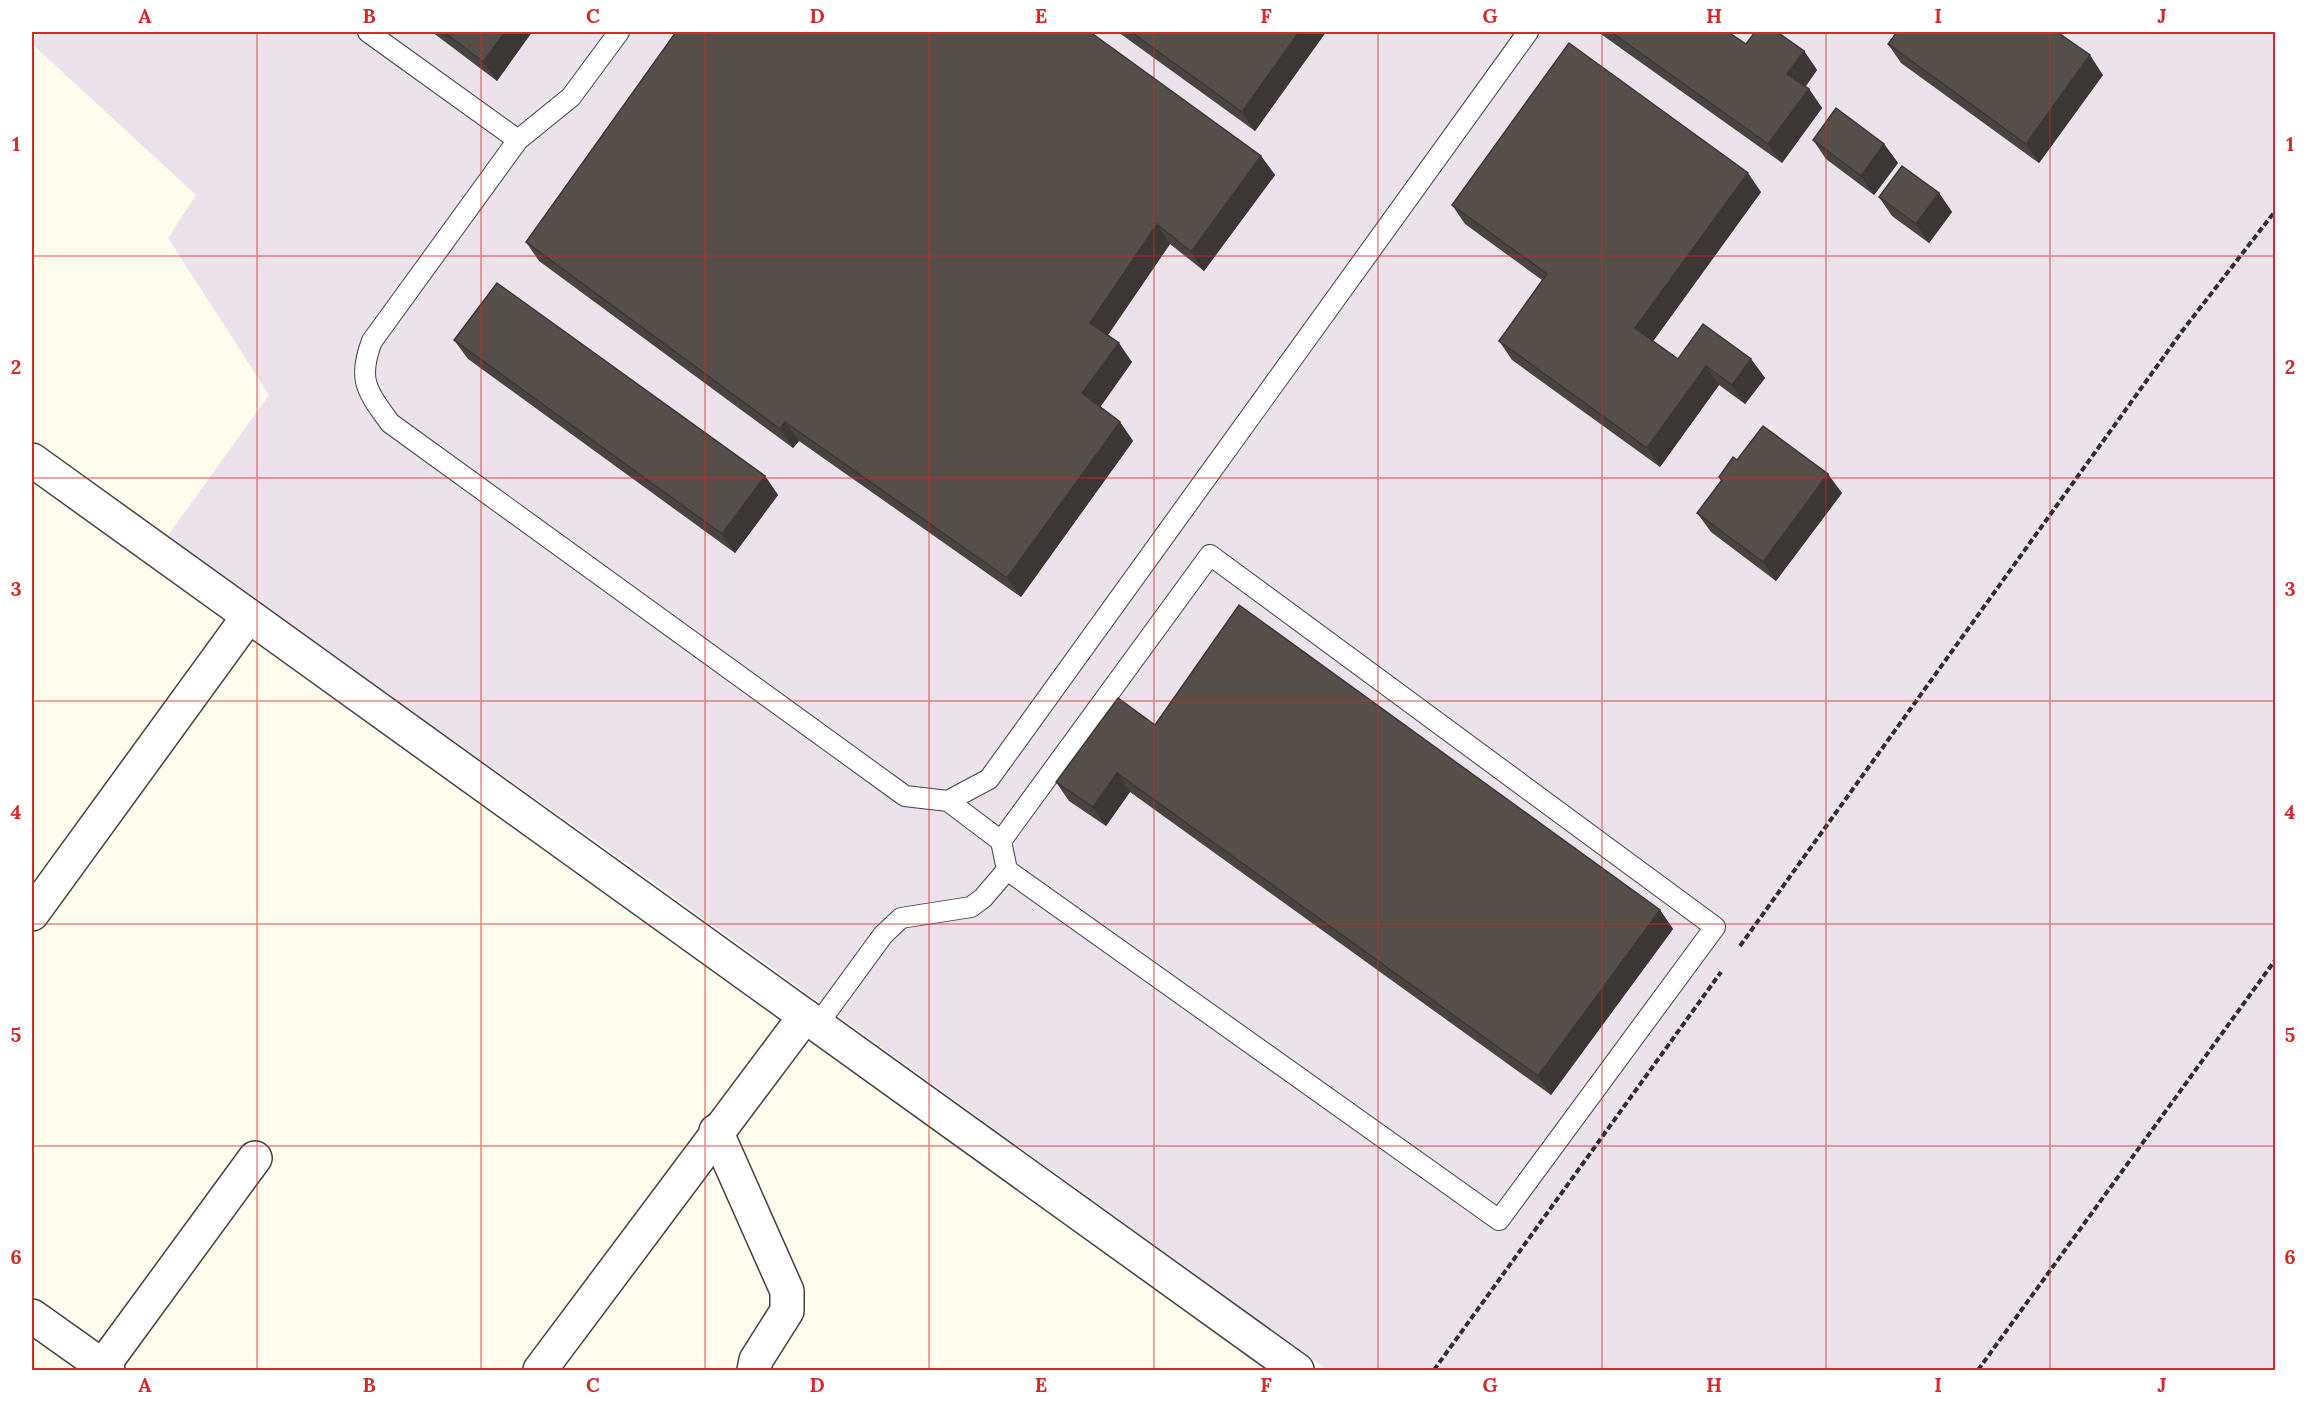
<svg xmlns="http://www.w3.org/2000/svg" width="2307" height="1402" viewBox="0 0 2307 1402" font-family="Lora,serif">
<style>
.industrial{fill:#ebe2ec}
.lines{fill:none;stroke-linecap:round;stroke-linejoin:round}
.service-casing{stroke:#404040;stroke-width:22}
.minor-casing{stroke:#404040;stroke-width:36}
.tertiary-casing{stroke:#404040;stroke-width:36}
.path{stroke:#2f2f2f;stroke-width:4;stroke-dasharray:6 3;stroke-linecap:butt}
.service{stroke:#fff;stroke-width:20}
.minor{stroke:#fff;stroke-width:33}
.tertiary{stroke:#fff;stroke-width:33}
.wall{fill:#4a4440}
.shaded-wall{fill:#3c3734}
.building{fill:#564f4a;stroke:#3c3734;stroke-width:1.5}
.grid{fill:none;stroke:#d62828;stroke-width:1.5;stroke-opacity:0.55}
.neatline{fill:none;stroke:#d62828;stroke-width:2}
.grid-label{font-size:20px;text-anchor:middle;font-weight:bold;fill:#d62828}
</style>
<rect width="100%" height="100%" fill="#fffcee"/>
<path class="industrial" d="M32,32H2275V1370H1327L617,856L166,538L269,395L168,238L196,195L32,44Z"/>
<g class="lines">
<defs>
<path id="service" d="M368,32L518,140
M619,32L571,97L518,140L372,341C357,380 367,391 390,423L905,796L948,801L989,779L1528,32
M948,801L1001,841L1007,870L1499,1220L1715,927L1210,555L1001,841
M818,1024L883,935L901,918L971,907L983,898L1007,870"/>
<path id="minor" d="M32,460L1297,1370
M32,914L248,617
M716,1131L787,1291V1311L756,1360L754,1370
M102,1367L255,1158"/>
<path id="tertiary" d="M32,1316L108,1370
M540,1370L805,1016"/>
</defs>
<use href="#service" class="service-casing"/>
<use href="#minor" class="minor-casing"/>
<use href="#tertiary" class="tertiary-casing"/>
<path class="path" d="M1740,946L2183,330L2276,210
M1434,1370L1721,972
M1978,1370L2276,959"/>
<use href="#service" class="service"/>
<use href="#minor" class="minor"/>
<use href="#tertiary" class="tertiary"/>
</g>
<path class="wall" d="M432,32H532L497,81Z
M1118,32H1326L1255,131Z
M1598,32H1728L1746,44L1804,51L1817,70L1805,87L1809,89L1822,108L1782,163Z
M1888,44L2103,75L2039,163L1901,63Z
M1813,140L1884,144L1898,163L1874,195L1826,159Z
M1261,156L1275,175L1204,271L1170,244L1108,335L1132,362L1100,407L1120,422L1133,441L1021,597L799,441L793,448L539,261L526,242Z
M1761,192L1653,341L1678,359H1751L1765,378L1745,404L1719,385L1660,467L1512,360L1499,341L1542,280L1465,224L1452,205Z
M1939,193L1952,212L1929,243L1892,216L1879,197Z
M454,340L765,476L778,495L735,553L468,359Z
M1737,460L1842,493L1776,581L1711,532L1697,513L1721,481L1719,477Z
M1155,725L1660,910L1673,929L1551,1095L1130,792L1106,826L1069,801L1056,782Z"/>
<path class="shaded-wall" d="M505,32H532L497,81L483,62Z
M1299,32H1326L1255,131L1242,112Z
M1804,51L1817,70L1801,93L1787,74Z
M2090,55L2103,75L2039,163L2026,144Z
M1809,89L1822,108L1782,163L1768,144Z
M1884,144L1898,163L1874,195L1861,176Z
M1261,156L1275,175L1204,271L1191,252Z
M1748,173L1761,192L1649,347L1635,328Z
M1939,193L1952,212L1929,243L1916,224Z
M1157,224L1170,244L1103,342L1090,323Z
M1119,343L1132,362L1096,413L1082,393Z
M1751,359L1765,378L1745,404L1732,385Z
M1706,366L1719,385L1660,467L1647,448Z
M785,422L799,441L793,448L780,429Z
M1120,422L1133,441L1021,597L1007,578Z
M1828,474L1842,493L1776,581L1763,562Z
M765,476L778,495L735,553L722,534Z
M1117,773L1130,792L1106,826L1093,807Z
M1660,910L1673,929L1551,1095L1538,1076Z"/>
<path class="building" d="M444,32H505L483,62Z
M676,32H1090L1261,156L1191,252L1157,224L1090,323L1119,343L1082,393L1120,422L1007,578L785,422L780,429L526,242Z
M1131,32H1299L1242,112Z
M1611,32H1728L1746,44L1755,32H1777L1804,51L1787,74L1809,89L1768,144Z
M1897,32H2057L2090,55L2026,144L1888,44Z
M1569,43L1748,173L1635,328L1678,359L1703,324L1751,359L1732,385L1706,366L1647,448L1499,341L1547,274L1452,205Z
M1836,108L1884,144L1861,176L1813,140Z
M1902,166L1939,193L1916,224L1879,197Z
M497,283L765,476L722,534L454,340Z
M1763,426L1828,474L1763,562L1697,513L1722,480L1719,477L1733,457L1737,460Z
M1239,605L1660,910L1538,1076L1117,773L1093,807L1056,782L1118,698L1155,725Z"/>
<path class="grid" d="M257,32V1370M481,32V1370M705,32V1370M929,32V1370M1154,32V1370M1378,32V1370M1602,32V1370M1826,32V1370M2050,32V1370M32,256H2276M32,478H2276M32,701H2276M32,924H2276M32,1146H2276"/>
<rect width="2307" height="1402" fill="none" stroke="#ffffff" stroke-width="66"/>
<rect x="33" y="33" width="2241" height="1336" class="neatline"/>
<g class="grid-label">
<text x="145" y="23">A</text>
<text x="369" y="23">B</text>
<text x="593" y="23">C</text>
<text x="817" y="23">D</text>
<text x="1041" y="23">E</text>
<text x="1266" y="23">F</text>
<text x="1490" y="23">G</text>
<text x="1714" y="23">H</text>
<text x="1938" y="23">I</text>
<text x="2162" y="23">J</text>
<text x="16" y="151">1</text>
<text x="2290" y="151">1</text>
<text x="16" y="374">2</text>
<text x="2290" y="374">2</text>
<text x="16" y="596">3</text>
<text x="2290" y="596">3</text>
<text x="16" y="819">4</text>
<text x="2290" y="819">4</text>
<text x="16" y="1042">5</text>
<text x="2290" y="1042">5</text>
<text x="16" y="1264">6</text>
<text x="2290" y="1264">6</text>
<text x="145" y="1392">A</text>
<text x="369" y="1392">B</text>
<text x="593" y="1392">C</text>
<text x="817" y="1392">D</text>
<text x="1041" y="1392">E</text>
<text x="1266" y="1392">F</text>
<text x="1490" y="1392">G</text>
<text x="1714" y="1392">H</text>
<text x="1938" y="1392">I</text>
<text x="2162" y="1392">J</text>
</g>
</svg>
